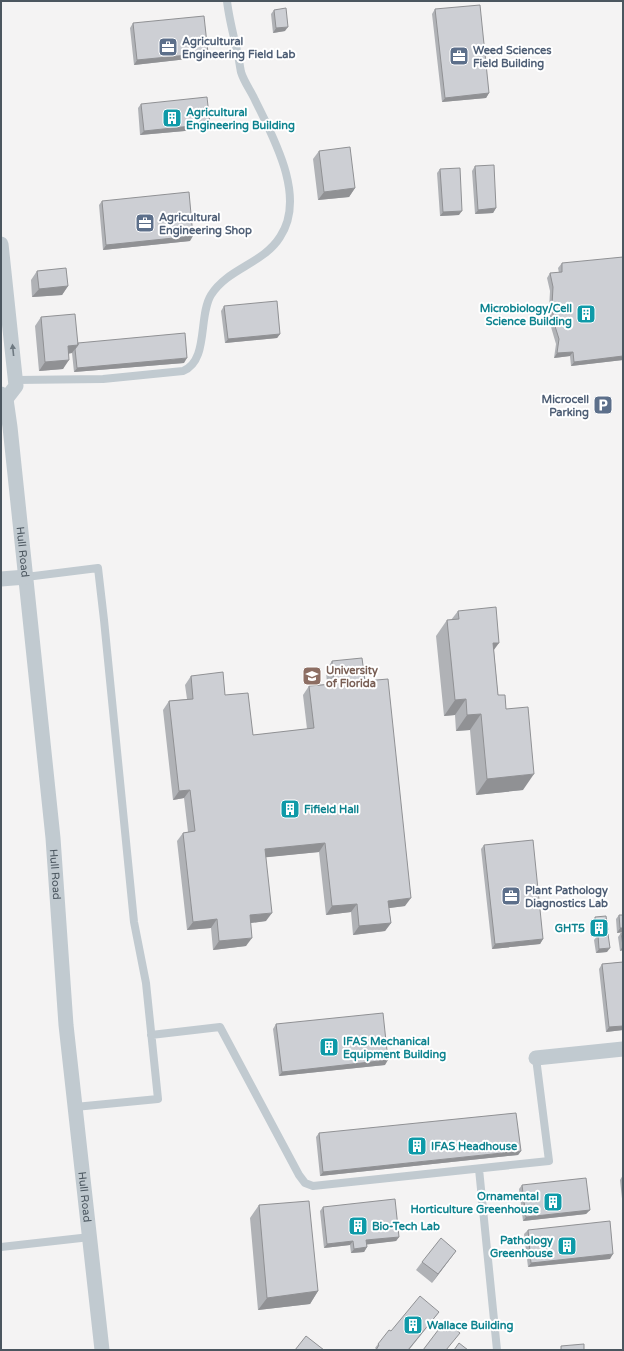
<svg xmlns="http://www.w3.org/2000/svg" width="624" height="1351" viewBox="0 0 624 1351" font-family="'Varela Round',sans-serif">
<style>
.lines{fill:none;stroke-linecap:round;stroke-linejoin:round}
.service{stroke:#c1cad0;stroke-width:8}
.minor{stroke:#c1cad0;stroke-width:15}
.wall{fill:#b0b2b6}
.shaded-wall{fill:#909194}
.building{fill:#cdcfd4;stroke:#909194}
.oneway{fill:#6e7981}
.labels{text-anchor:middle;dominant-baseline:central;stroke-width:4;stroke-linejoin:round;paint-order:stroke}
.service-label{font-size:11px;font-weight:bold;fill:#4e5e75;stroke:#fff;text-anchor:start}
.culture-label{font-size:11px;font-weight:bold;fill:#0d838f;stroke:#fff;text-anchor:start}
.street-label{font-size:11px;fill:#4b565f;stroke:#fff}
.education-label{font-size:11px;font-weight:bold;fill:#785e54;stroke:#fff;text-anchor:start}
</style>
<rect width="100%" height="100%" fill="#f4f3f3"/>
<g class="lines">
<path class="service" d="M16,380L103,379L183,371C209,361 198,316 211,295C228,268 263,264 280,237C307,197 273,137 255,100C251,91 244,82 241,72C240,67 239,60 238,55C234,37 229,19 227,1
M26,577L98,568L104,620L134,922L146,983L158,1099L75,1107
M151,1035L220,1027L299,1175L305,1183L313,1186L549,1161L536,1058
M479,1169L497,1350
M1,1247L90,1237"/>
<g class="minor">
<path d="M1,244L16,386L6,399"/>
<path id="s1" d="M1,394L6,399L10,427L53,838L66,1025L102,1350"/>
<path d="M1,579L26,577"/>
<path d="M536,1058L623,1049"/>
</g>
</g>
<path class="wall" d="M435,9L489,93L486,98L442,102L432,14Z
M274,10L285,31L273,33L271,14Z
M133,23L208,53L205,57L134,65L130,28Z
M141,104L210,124L207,129L140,135L138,108Z
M319,151L355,188L349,197L318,200L313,159Z
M475,166L496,208L493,213L475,214L472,171Z
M440,169L459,215L440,216L437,173Z
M102,201L190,241L103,250L99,205Z
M562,263L623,360L571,366L570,356L554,358L556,344L551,327L549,309L550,291L547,278L550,273H559L558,268Z
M37,271L68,286L62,295L32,297L31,280Z
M224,306L280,334L277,338L225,343L221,311Z
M41,317L78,343L184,363L74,372L72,353L68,354L63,369L39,371L35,326Z
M458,611L494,651L498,695L506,709L523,790L476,795L470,730L456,731L455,715L444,716L436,636L447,620H451Z
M332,661L365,681L405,906L389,908L391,923L385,931L353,935L351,912L326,915L319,852L266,857V921L250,923L246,946L213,950L211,928L187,930L177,841L183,833L188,832L184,798L173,800L163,710L169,701L187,699L185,685L191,676L225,695L253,735L307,729L303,695L309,686L327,684L326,670Z
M484,845L543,939L540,944L492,949L481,849Z
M619,915L623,932L617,933L616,919Z
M595,917L605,934L594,935L592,922Z
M621,933H623V950L620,951L618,937Z
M598,935L607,952L596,953L594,940Z
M623,962V1030L606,1032L599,969L602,964Z
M276,1024L385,1065L279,1076L273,1029Z
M319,1133L521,1151L518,1155L320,1176L316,1137Z
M623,1175V1208L620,1180Z
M522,1185L590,1210L586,1214L523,1221L519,1189Z
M259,1205L318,1291L310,1304L258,1310L250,1218Z
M323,1207L399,1237L396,1241L367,1244V1247L364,1252L351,1253L350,1245L324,1248L320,1211Z
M528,1230L610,1259L528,1267L524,1234Z
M456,1251L432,1283L416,1270L422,1262Z
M439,1312L409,1350H376V1349L375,1348L378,1344L391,1331Z"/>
<path class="shaded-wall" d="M288,27L285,31L273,33L276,28Z
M208,53L205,57L134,65L137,60Z
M489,93L486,98L442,102L445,98Z
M210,124L207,129L140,135L144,131Z
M355,188L349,197L318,200L324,192Z
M496,208L493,213L475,214L478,210Z
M462,211L459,215L440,216L443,212Z
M193,236L190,241L103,250L106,245Z
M68,286L62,295L32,297L39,289Z
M280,334L277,338L225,343L228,339Z
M78,345L72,353L62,354L68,346Z
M573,352L570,356L554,358L557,353Z
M623,356V360L571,366L574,362Z
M187,358L184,363L74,372L77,368Z
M69,360L63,369L39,371L45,362Z
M493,643H499L488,658Z
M466,699L455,715L444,716L455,700Z
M481,714L470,730L456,731L467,715Z
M534,774L523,790L476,795L487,779Z
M190,790L184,798L173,800L179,791Z
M325,843L319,852L259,858L265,849Z
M411,898L405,906L382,909L388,901Z
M357,904L351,912L326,915L332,906Z
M272,913L266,921L244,924L250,915Z
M217,919L211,928L187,930L193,922Z
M391,923L385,931L353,935L359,926Z
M620,928H623V932L617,933Z
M608,930L605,934L594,935L597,931Z
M252,938L246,946L213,950L219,941Z
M543,939L540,944L492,949L495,944Z
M623,946V950L620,951Z
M610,948L607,952L596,953L599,949Z
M623,1026V1030L606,1032L609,1027Z
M388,1060L385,1065L279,1076L282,1072Z
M521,1151L518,1155L320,1176L323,1172Z
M590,1210L586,1214L523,1221L526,1217Z
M399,1237L396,1241L363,1245L366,1240Z
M353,1241L350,1245L324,1248L327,1244Z
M367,1247L364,1252L351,1253L354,1249Z
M456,1251L432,1283L438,1274Z
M613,1254L610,1259L528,1267L531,1263Z
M318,1291L310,1304L258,1310L267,1298Z"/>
<path class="building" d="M480,5L489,93L445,98L435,9Z
M286,8L288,27L276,28L274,10Z
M204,16L208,53L137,60L133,23Z
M207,97L210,124L144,131L141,104Z
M350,147L355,188L324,192L319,151Z
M494,165L496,208L478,210L475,166Z
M460,168L462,211L443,212L440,169Z
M189,192L193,236L106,245L102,201Z
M623,257V356L574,362L573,352L557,353L559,339L554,323L552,305L553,287L550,273L562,272V263Z
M66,268L68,286L39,289L37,271Z
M277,301L280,334L228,339L224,306Z
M75,314L78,345L68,346L69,360L45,362L41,317Z
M185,333L187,358L77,368L75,349L78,345V343Z
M496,607L499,643H493L498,695H505L506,709L528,707L534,774L487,779L481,714L467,715L466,699L455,700L447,620L459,619L458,611Z
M362,658L365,681L388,679L411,898L388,901L391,923L359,926L357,904L332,906L325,843L265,849L272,913L250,915L252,938L219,941L217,919L193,922L183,833L195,831L190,790L179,791L169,701L193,699L191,676L223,672L225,695L248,693L253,735L314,728L309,686L334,684L332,661Z
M533,840L543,939L495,944L484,845Z
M619,915H623V928H620Z
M606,916L608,930L597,931L595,917Z
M621,933H623V946Z
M608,934L610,948L599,949L598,935Z
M623,962V1026L609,1027L602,964Z
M383,1013L388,1060L282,1072L276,1024Z
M516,1113L521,1151L323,1172L319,1133Z
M586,1178L590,1210L526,1217L522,1185Z
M395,1199L399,1237L366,1240L367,1247L354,1249L353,1241L327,1244L323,1207Z
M309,1201L318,1291L267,1298L259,1205Z
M610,1221L613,1254L531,1263L528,1230Z
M441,1238L456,1251L438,1274L422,1262Z
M420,1296L439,1312L408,1350H376L379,1345L378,1344L389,1330L391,1331Z
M445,1321L460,1333L446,1350H423Z
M306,1336L324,1350H295Z
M459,1343L468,1350H454Z
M584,1344V1350H561V1346Z"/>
<defs><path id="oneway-solid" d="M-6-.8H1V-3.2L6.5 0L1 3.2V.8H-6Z"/></defs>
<use class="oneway" href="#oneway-solid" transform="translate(13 350) rotate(-96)"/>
<defs>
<symbol id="office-square" viewBox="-11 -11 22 22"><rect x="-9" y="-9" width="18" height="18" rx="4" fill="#5c6f8a" stroke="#fff"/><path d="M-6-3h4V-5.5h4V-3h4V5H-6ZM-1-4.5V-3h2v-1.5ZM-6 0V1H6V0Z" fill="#fff"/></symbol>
<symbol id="building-square" viewBox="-11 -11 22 22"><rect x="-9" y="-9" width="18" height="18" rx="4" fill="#0f9aa8" stroke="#fff"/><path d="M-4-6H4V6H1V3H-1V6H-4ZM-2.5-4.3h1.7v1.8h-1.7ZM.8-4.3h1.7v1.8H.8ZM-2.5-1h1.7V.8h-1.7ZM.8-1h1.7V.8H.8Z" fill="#fff"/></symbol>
<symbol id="parking-square" viewBox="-11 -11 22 22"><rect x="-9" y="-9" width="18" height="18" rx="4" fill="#5c6f8a" stroke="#fff"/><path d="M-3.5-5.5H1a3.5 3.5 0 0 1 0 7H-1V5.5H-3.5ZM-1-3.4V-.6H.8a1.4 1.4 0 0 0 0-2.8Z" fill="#fff"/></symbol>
<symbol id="university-square" viewBox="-11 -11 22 22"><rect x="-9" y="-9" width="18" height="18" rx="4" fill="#8d6e63" stroke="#fff"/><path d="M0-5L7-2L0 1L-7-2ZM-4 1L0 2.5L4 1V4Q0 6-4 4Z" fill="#fff"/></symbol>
</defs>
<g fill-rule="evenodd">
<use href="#office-square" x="157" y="36" width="22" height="22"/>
<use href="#office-square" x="448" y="45" width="22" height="22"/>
<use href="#building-square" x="161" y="107" width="22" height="22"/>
<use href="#office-square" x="134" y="212" width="22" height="22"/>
<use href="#building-square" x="575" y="303" width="22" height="22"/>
<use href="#parking-square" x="592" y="394" width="22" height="22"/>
<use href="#university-square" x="301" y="665" width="22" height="22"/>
<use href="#building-square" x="279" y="798" width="22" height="22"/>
<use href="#office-square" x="500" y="885" width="22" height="22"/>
<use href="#building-square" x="588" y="917" width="22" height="22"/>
<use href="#building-square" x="318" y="1036" width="22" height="22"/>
<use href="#building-square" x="406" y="1135" width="22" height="22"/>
<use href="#building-square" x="542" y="1191" width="22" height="22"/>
<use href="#building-square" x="347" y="1215" width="22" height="22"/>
<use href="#building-square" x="556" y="1235" width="22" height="22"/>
<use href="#building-square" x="402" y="1314" width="22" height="22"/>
</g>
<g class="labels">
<g class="service-label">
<text x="182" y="41">Agricultural<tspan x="182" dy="13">Engineering Field Lab</tspan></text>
<text x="473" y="50">Weed Sciences<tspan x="473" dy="13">Field Building</tspan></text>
<text x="159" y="217">Agricultural<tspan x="159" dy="13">Engineering Shop</tspan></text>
<text x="589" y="399" text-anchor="end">Microcell<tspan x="589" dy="13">Parking</tspan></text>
<text x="525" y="890">Plant Pathology<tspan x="525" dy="13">Diagnostics Lab</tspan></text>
</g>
<g class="culture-label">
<text x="186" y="112">Agricultural<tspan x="186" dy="13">Engineering Building</tspan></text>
<text x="572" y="308" text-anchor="end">Microbiology/Cell<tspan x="572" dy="13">Science Building</tspan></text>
<text x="304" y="809">Fifield Hall</text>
<text x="585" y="928" text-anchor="end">GHT5</text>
<text x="343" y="1041">IFAS Mechanical<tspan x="343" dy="13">Equipment Building</tspan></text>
<text x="431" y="1146">IFAS Headhouse</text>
<text x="539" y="1196" text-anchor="end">Ornamental<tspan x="539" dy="13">Horticulture Greenhouse</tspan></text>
<text x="372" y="1226">Bio-Tech Lab</text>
<text x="553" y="1240" text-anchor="end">Pathology<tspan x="553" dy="13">Greenhouse</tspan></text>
<text x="427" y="1325">Wallace Building</text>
</g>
<g class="street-label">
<text stroke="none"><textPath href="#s1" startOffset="161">Hull Road</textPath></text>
<text stroke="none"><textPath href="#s1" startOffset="485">Hull Road</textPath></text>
<text stroke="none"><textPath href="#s1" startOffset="809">Hull Road</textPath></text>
</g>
<g class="education-label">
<text x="326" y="670">University<tspan x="326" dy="13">of Florida</tspan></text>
</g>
</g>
<rect width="624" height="1351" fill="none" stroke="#4b565f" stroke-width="4"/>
</svg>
